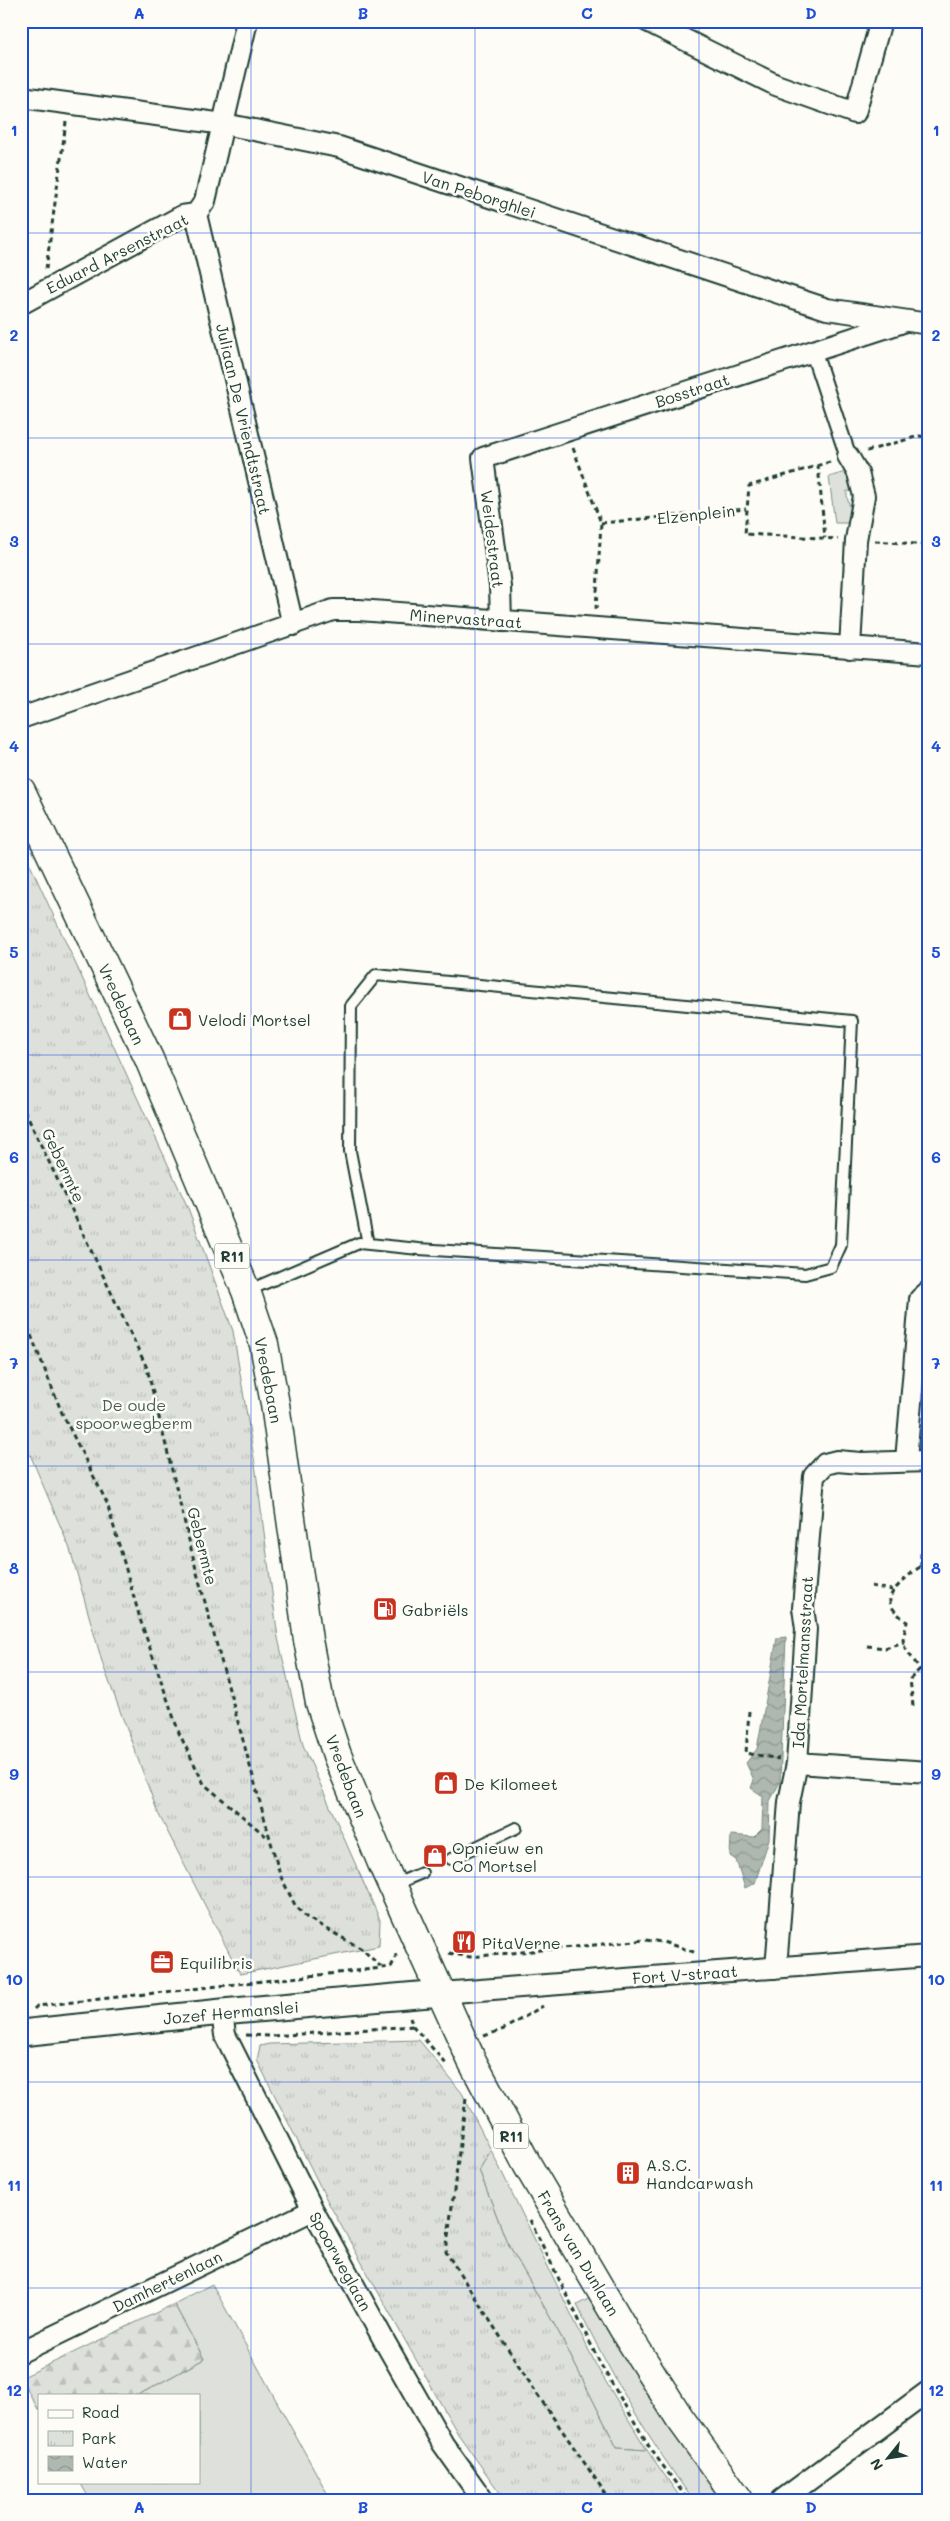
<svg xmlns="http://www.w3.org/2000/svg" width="950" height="2521" viewBox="0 0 950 2521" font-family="Mali,sans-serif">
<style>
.grass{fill:#dde0db;stroke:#7e8e88}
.forest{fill:url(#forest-firs);stroke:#7e8e88}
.park{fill:url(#park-tufts);stroke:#7e8e88}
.water{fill:url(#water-waves);stroke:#75877f}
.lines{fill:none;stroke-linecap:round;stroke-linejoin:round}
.service-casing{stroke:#1f3d34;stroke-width:14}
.pedestrian-casing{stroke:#1f3d34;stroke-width:19}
.minor-casing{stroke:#1f3d34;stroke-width:24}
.tertiary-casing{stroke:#1f3d34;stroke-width:29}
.primary-casing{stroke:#1f3d34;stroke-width:31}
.path{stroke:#1f3d34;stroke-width:3;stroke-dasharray:5 4;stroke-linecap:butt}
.service{stroke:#fdfcf7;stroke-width:10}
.pedestrian{stroke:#fdfcf7;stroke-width:15}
.minor{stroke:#fdfcf7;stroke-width:20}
.tertiary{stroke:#fdfcf7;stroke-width:25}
.primary{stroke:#fdfcf7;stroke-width:28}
.grid{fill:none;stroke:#1d4ed8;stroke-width:1;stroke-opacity:0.55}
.labels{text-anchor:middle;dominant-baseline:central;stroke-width:5;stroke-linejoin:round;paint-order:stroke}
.shield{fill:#fdfcf7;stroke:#62766e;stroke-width:1}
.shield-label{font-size:15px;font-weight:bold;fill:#1f3d34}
.street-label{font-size:16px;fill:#1f3d34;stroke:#fdfcf7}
.poi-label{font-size:16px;fill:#1f3d34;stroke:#fdfcf7;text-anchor:start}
.park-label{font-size:16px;fill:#455e55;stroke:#fdfcf7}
.neatline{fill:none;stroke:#1d4ed8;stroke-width:2}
.grid-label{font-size:16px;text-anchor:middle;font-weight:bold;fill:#1d4ed8}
</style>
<defs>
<pattern id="forest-firs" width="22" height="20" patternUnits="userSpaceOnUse" patternTransform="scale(1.25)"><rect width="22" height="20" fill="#dde0db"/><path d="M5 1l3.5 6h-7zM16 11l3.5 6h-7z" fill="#bdc1bd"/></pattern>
<pattern id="park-tufts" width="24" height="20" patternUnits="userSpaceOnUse" patternTransform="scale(1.25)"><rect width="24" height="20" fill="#dde0db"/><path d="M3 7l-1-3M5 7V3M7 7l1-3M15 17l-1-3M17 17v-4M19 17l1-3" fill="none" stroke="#bdc1bd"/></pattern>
<pattern id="water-waves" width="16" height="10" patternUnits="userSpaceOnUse" patternTransform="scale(1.25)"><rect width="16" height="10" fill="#aeb8b1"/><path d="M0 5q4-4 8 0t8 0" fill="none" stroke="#8d9791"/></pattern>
</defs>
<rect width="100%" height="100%" fill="#fdfcf7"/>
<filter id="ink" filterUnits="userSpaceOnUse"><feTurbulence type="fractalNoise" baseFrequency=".02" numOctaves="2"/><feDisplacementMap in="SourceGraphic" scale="10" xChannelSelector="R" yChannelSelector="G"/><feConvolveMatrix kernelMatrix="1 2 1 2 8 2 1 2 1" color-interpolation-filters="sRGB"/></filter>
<g filter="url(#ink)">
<path class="grass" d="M852,470L859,492L847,491C846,503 854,512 856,523H835L829,477Z
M491,2150L597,2367L647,2450L617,2448L559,2333L506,2240L479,2170Z
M212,2284L331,2500H90L80,2482H199V2395H138L204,2359L174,2304Z
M590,2298L722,2500H693C648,2438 610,2374 577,2305Z"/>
<path class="forest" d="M174,2304L204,2359L138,2395H39V2411L21,2378Z"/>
<path class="park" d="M21,845L188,1208L233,1331L255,1464L278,1638L303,1745L380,1920L379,1946L240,1974L158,1813L103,1665L70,1549L21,1433Z
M419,2040L462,2093L491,2150L479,2170L506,2240L559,2333L617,2448L647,2450L682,2500H505L458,2434L402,2335L328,2202L257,2060L260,2046L269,2044Z"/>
<path class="water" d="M786,1637L780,1782L770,1801L769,1839L755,1883L745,1888L736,1860L730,1856L731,1835L754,1837L762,1829L763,1796L751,1788L754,1780L746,1763L757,1749L777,1638Z"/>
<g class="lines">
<defs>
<path id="service" d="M247,1291L359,1243L419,1249L805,1274L831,1267L841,1245L852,1021L376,975L351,1006L350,1151L368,1244
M451,1859L516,1828
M393,1885L422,1873"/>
<path id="pedestrian" d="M813,351L848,456"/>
<path id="minor" d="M647,21L776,85L855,113L881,21
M21,97L224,124L339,147L827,309L929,324
M196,214L293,625
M21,304L182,216L196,214L205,201L247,21
M848,456L858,473L864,496L856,540L850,648
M501,621L500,586L483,458L900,323
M21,718L333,610H359L929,653
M906,1460L920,1299L929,1291
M797,1763L929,1772
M776,1968L789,1802L797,1763L806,1629L803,1608L814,1476L825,1464L837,1461L861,1463L929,1461
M441,1993L929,1956
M222,2012L225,2035L313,2210L386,2344L443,2444L483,2500
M21,2352L313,2210
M782,2500L929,2391"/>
<path id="tertiary" d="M21,2033L222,2012L441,1993"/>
<path id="primary" d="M21,791L149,1059L246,1291L264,1344L275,1404L308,1640L320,1703L337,1755L382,1863L472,2061L528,2166L626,2333L679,2417L739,2500"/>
</defs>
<use href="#service" class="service-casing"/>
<use href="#pedestrian" class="pedestrian-casing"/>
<use href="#minor" class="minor-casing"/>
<use href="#tertiary" class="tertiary-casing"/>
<use href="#primary" class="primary-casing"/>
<path class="path" d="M46,269L66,122
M573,448L601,523L596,609
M867,451L919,436L929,437
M830,462L749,486L745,534L838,539
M818,465L825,538
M601,523L746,509
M875,541L929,545
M21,1103L147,1368L197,1573L280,1875L295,1905L306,1917L362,1949L381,1967
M21,1310L62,1413L107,1503L141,1622L179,1733L204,1784L267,1837
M929,1565C918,1566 913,1572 905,1579C885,1597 884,1604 907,1622L903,1639L905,1648L920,1669L929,1672
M921,1567V1553L925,1539
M871,1586L892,1590
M867,1646L885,1648L904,1642
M913,1706L910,1679L920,1669
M749,1711L746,1753L779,1759
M449,1953L470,1957L645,1940L663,1942L697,1953
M391,1967L396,1957L395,1952
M34,2009L37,2006L391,1967
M410,2017L413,2026L447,2065
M246,2035L272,2036L413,2026
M484,2036L504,2029L543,2006
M466,2098L446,2252L537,2394L610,2500
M530,2220L601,2365L650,2448L688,2500"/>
<use href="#service" class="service"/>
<use href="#pedestrian" class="pedestrian"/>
<use href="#minor" class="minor"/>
<use href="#tertiary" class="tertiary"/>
<use href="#primary" class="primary"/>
</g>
</g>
<path class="grid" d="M251,21V2500M475,21V2500M699,21V2500M21,233H929M21,438H929M21,644H929M21,850H929M21,1055H929M21,1260H929M21,1466H929M21,1672H929M21,1877H929M21,2082H929M21,2288H929"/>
<defs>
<symbol id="shop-square" viewBox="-11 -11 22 22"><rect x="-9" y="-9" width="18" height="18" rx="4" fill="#c8321e" stroke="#fdfcf7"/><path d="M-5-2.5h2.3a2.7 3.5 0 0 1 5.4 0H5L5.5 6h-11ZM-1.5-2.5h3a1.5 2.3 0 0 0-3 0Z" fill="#fff"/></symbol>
<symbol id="fuel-square" viewBox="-11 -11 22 22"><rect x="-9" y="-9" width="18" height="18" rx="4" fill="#c8321e" stroke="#fdfcf7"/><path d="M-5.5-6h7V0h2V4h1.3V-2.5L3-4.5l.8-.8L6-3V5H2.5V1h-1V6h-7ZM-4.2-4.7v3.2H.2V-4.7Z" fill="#fff"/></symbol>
<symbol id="restaurant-square" viewBox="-11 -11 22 22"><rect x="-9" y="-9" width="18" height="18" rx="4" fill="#c8321e" stroke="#fdfcf7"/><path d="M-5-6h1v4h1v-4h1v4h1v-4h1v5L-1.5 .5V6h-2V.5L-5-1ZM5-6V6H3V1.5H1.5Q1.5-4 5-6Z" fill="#fff"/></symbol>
<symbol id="office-square" viewBox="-11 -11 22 22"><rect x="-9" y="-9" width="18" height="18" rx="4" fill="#c8321e" stroke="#fdfcf7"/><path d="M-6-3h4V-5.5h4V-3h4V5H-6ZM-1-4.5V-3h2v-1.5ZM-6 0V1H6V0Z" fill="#fff"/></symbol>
<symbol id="building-square" viewBox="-11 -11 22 22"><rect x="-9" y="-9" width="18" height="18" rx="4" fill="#c8321e" stroke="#fdfcf7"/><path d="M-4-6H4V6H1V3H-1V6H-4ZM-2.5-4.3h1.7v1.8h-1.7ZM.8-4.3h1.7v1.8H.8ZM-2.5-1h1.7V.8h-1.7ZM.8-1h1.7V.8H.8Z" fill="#fff"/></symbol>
</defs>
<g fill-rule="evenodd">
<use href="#shop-square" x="166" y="1005" width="28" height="28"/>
<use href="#fuel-square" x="371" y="1595" width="28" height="28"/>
<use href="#shop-square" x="432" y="1769" width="28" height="28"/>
<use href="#shop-square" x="421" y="1842" width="28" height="28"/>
<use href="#restaurant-square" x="450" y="1928" width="28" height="28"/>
<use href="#office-square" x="148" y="1948" width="28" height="28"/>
<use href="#building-square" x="614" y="2159" width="28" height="28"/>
</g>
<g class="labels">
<g class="shield">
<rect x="214.5" y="1243.5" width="35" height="25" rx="4"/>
<rect x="493.5" y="2123.5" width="35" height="25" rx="4"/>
</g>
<g class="shield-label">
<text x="232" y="1256">R11</text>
<text x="511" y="2136">R11</text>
</g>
<g class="street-label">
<text transform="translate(479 194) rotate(18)">Van Peborghlei</text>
<text transform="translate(117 253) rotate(-27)">Eduard Arsenstraat</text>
<text transform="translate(692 390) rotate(-18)">Bosstraat</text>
<text transform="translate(244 419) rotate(77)">Juliaan De Vriendtstraat</text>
<text transform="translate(696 514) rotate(-6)">Elzenplein</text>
<text transform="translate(493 539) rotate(83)">Weidestraat</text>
<text transform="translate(466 618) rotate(4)">Minervastraat</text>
<text transform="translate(122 1004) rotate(65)">Vredebaan</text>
<text transform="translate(64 1165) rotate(65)">Gebermte</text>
<text transform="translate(269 1380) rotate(79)">Vredebaan</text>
<text transform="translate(203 1546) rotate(76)">Gebermte</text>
<text transform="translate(802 1662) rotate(-87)">Ida Mortelmansstraat</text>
<text transform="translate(347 1776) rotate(69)">Vredebaan</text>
<text transform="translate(685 1974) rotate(-4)">Fort V-straat</text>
<text transform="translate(231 2012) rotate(-5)">Jozef Hermanslei</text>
<text transform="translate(579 2253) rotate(59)">Frans van Dunlaan</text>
<text transform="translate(341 2261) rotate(61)">Spoorweglaan</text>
<text transform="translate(167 2281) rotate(-26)">Damhertenlaan</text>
</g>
<g class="poi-label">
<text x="198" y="1019">Velodi Mortsel</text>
<text x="402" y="1609">Gabriëls</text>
<text x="464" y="1783">De Kilomeet</text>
<text x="452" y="1847">Opnieuw en<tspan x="452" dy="18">Co Mortsel</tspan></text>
<text x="482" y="1942">PitaVerne</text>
<text x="180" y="1962">Equilibris</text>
<text x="646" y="2164">A.S.C.<tspan x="646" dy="18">Handcarwash</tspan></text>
</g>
<g class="park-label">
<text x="134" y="1404">De oude<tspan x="134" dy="18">spoorwegberm</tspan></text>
</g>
</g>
<rect width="950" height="2521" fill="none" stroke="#fdfcf7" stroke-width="55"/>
<rect x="38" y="2394" width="162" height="90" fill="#fdfcf7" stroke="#a4b0a9"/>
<rect x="48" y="2410" width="25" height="8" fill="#fdfcf7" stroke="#a4b0a9"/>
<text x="82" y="2418" font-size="15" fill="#1f3d34">Road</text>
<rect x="48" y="2431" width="25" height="15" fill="url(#park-tufts)" stroke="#a4b0a9"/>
<text x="82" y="2444" font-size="15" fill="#1f3d34">Park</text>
<rect x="48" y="2456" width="25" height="15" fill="url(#water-waves)" stroke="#a4b0a9"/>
<text x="82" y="2468" font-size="15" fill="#1f3d34">Water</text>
<g transform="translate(888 2458) rotate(240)" stroke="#fdfcf7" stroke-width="4" paint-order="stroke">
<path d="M0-4L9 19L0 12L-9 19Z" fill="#1f3d34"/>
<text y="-8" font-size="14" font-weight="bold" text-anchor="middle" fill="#1f3d34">N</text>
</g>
<rect x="28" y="28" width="894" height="2466" class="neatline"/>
<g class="grid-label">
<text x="139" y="19">A</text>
<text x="363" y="19">B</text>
<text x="587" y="19">C</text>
<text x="811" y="19">D</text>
<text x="14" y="136">1</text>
<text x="936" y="136">1</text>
<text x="14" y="341">2</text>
<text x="936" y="341">2</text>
<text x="14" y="547">3</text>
<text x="936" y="547">3</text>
<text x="14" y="752">4</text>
<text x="936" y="752">4</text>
<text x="14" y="958">5</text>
<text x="936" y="958">5</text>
<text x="14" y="1163">6</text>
<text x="936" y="1163">6</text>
<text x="14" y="1369">7</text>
<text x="936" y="1369">7</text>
<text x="14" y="1574">8</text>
<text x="936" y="1574">8</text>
<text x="14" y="1780">9</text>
<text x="936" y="1780">9</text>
<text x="14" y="1985">10</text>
<text x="936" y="1985">10</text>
<text x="14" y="2191">11</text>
<text x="936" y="2191">11</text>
<text x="14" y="2396">12</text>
<text x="936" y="2396">12</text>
<text x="139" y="2513">A</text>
<text x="363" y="2513">B</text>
<text x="587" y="2513">C</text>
<text x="811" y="2513">D</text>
</g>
</svg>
